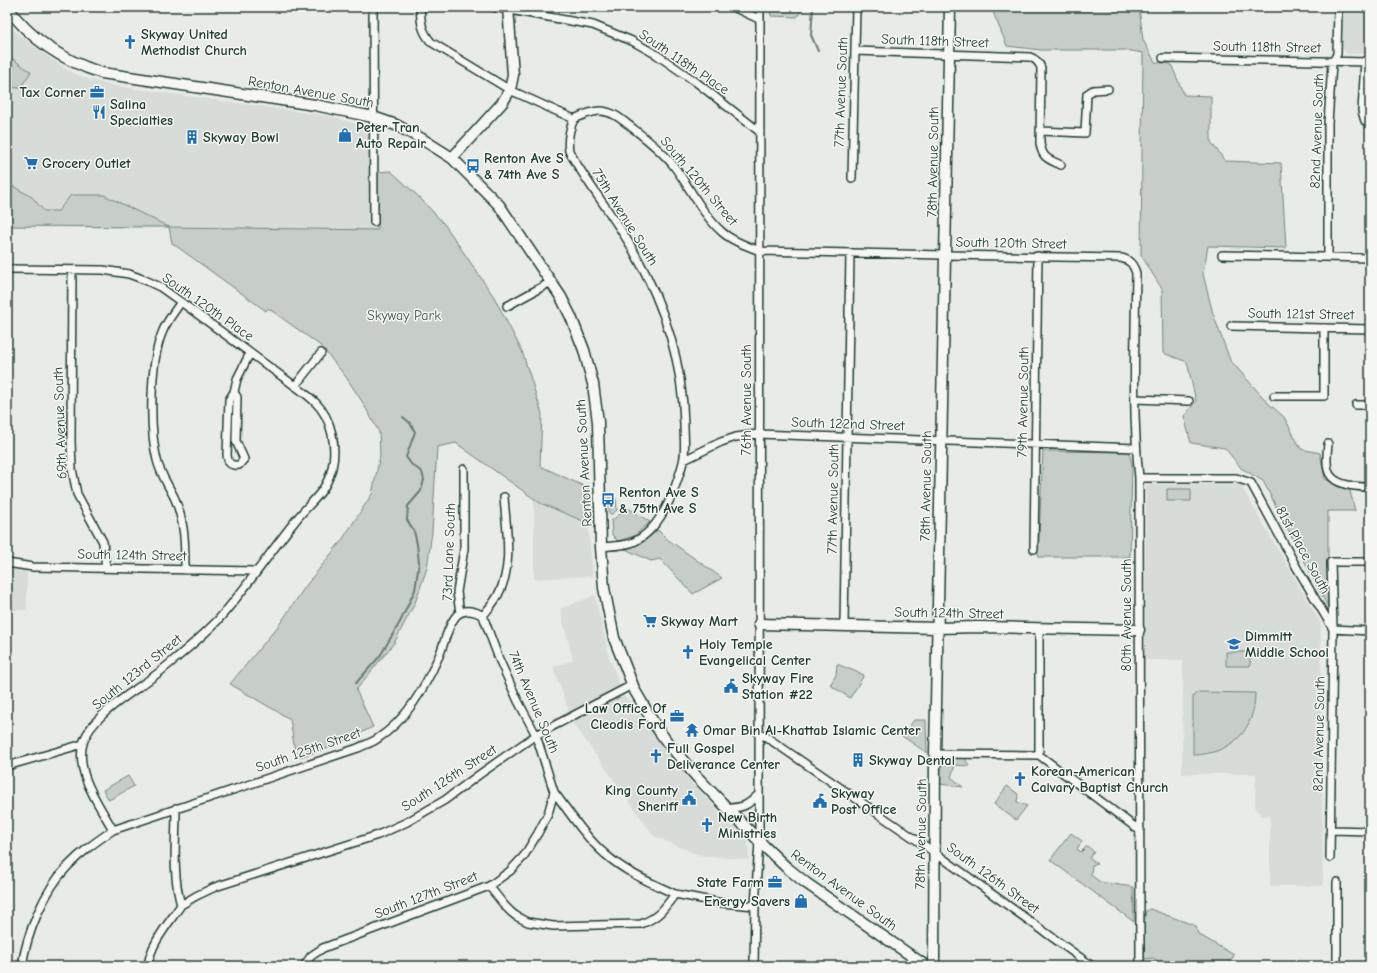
<svg xmlns="http://www.w3.org/2000/svg" width="1377" height="973" viewBox="0 0 1377 973" font-family="'Comic Neue',sans-serif">
<style>
.built{fill:#d8dcd8}
.green{fill:#c7cec9;stroke:#73867e}
.lines{fill:none;stroke-linecap:round;stroke-linejoin:round}
.stream{stroke:#687c75;stroke-width:2}
.street-casing{stroke:#1f3d34;stroke-width:10}
.secondary-casing{stroke:#1f3d34;stroke-width:13}
.street{stroke:#f6f6f2;stroke-width:7}
.secondary{stroke:#f6f6f2;stroke-width:10}
.labels{text-anchor:middle;dominant-baseline:central;stroke-width:3;stroke-linejoin:round;paint-order:stroke}
.poi-label{font-size:14px;font-weight:bold;fill:#1f3d34;stroke:#f6f6f2;text-anchor:start}
.street-label{font-size:14px;fill:#1f3d34;stroke:#f6f6f2}
.park-label{font-size:14px;fill:#415a52;stroke:#f6f6f2}
</style>
<rect width="100%" height="100%" fill="#e9ebe7"/>
<filter id="ink" filterUnits="userSpaceOnUse"><feTurbulence type="fractalNoise" baseFrequency=".025" numOctaves="2"/><feDisplacementMap in="SourceGraphic" scale="8" xChannelSelector="R" yChannelSelector="G"/><feConvolveMatrix kernelMatrix="1 2 1 2 8 2 1 2 1" color-interpolation-filters="sRGB"/></filter>
<g filter="url(#ink)">
<path class="built" d="M1343,7H1370V54H1347L1343,49Z
M7,27L12,29L39,50L69,71L90,80L117,86L331,116L376,130L379,230L7,227Z
M1146,484H1240L1321,623L1323,886H1270V816H1261L1255,808L1256,774H1182L1183,660H1145Z
M534,498L540,503L588,523L593,576L534,579Z
M7,567L27,569V610H7Z
M595,595L609,656L624,697L629,700L664,748L695,786L748,841L749,860L698,855L654,836L573,723L553,667L573,660L560,609Z"/>
<path class="green" d="M770,7H804L797,17L771,16Z
M991,7H1139L1143,40L1155,62L1171,64L1184,95L1211,96V142L1225,161L1281,163L1286,248L1208,246L1203,274L1213,314L1230,360L1268,403L1284,417L1301,449L1320,453L1325,479L1350,491L1355,511H1328V607L1263,481L1241,468L1225,448L1191,443L1184,416L1196,401L1187,362L1163,353L1162,289L1141,255L1143,53L1126,50H1041L1007,46Z
M10,57L31,72L20,88L7,87V59Z
M391,171L420,198L445,225L494,297L522,351L542,414L540,466L588,488V523L540,503L456,443L437,447L432,532L427,568L415,603L394,643L356,690L373,727L326,749L296,758L290,719L230,684L279,625L305,587L342,540L372,494L380,456L379,432L363,403L346,377L321,346L268,308L266,311L172,243L169,227L7,226V183L32,197L44,211H58L71,195H104L169,227L378,230L377,172Z
M1043,451L1129,452L1132,465L1130,557H1038Z
M1167,489H1191V501H1167Z
M609,496L616,499L617,510L612,514H609Z
M628,508L650,522L634,536L618,541L612,535L611,521Z
M658,530L667,539L722,578L693,594L660,559L651,561L625,549L643,542Z
M1226,652H1250V666H1226Z
M837,664L864,675L850,698L830,685L836,675Z
M1198,692L1255,693C1255,731 1231,754 1193,755V696Z
M914,720H926L927,753L902,736Z
M945,758H965L969,766L955,765L951,777L963,787L940,784L941,762Z
M128,776L134,786L109,800L103,790Z
M1007,786L1018,794L1017,802L1027,806L1016,820L994,804Z
M1071,833L1082,841L1077,849L1081,852L1087,846L1094,852L1089,858L1097,864L1092,865L1091,875L1100,882L1133,887L1134,922L1050,860Z
M1150,909L1196,926L1198,934L1234,955L1228,966H1166L1153,958L1144,959V920L1146,911Z"/>
<g class="lines">
<path class="stream" d="M813,7L811,35L818,51
M356,683L380,656L400,622L415,590L419,563L417,544L414,531L407,520L408,506L421,491L424,480L422,472L412,465L406,457L415,432L410,423L403,417"/>
<defs>
<path id="street" d="M373,7L374,222
M420,7C421,22 421,30 431,42L510,90L574,119C583,115 591,111 600,111C612,111 621,119 630,126C645,138 661,150 673,165C690,187 701,213 722,232C732,241 747,246 760,251L944,255L1121,258C1130,260 1133,264 1136,273C1135,341 1132,410 1139,478L1140,966
M493,7L593,25L632,41L657,55L696,82L760,132
M733,7L759,19
M855,51L1030,57C1036,59 1039,62 1041,68L1040,143C1042,158 1048,159 1061,165
M1163,58L1370,62
M1365,61L1362,111L1365,121L1370,125
M574,119C569,130 567,139 569,151C588,185 614,216 633,250C664,304 683,363 684,425C684,437 686,451 683,462C681,471 677,481 674,490C666,510 652,535 631,543C621,546 611,546 601,547
M1040,131L1085,133L1087,94L1093,90L1108,89
M852,178L856,7
M1222,255L1370,258
M1328,257V123L1332,64L1337,54L1338,7
M7,269L103,270L129,274L145,280L160,287L181,302L295,386L321,353
M72,270L71,440L72,469L77,494L103,542L106,568
M181,302C174,312 166,322 162,333C150,363 149,428 157,460C160,474 169,486 175,499C185,524 185,543 185,570
M507,306L551,282
M1231,326L1370,329
M234,392L237,397L236,441L244,459L239,465C230,466 228,463 227,455L229,400L234,392L237,379L250,353
M1274,396H1324V328
M1135,399L1189,401
M1356,405H1370
M1328,444C1327,452 1326,462 1328,470C1332,486 1357,487 1370,487
M684,460L721,442L736,437L758,434L1136,448
M1139,478H1236L1251,483L1297,568L1333,629
M1034,549L1038,256
M7,563L33,567L256,571
M460,613L457,592L464,549V469
M483,616C488,609 494,603 498,595C514,566 506,529 504,497
M844,625L850,253
M1333,629L1370,631
M759,732L934,852L1092,966
M935,754L1039,755L1139,830
M1039,755V628
M7,766L83,744
M554,792C570,813 585,837 605,854C625,872 651,883 675,894
M727,808C744,808 748,805 759,794
M113,830C99,804 75,774 83,743C92,713 138,690 162,670C181,654 201,638 218,620C246,589 270,552 296,520C311,501 326,493 332,468C337,447 332,419 316,403C310,397 302,391 295,386
M1331,830L1370,831
M1330,858L1333,629L1331,562H1370
M181,905L196,896L215,887L378,835L407,822L445,800L480,774L536,735L632,685
M22,966C27,933 44,891 67,867C81,852 97,841 113,830L358,748C364,745 371,743 377,739C407,720 425,687 439,656C444,645 448,624 457,615C465,608 476,611 483,616L499,659L518,701L536,735L554,792L548,814L538,833L524,856L510,871L489,886
M148,966C150,944 169,923 181,905C172,874 176,840 176,808
M304,966L311,956L323,948L489,886L505,906L511,912L516,916L528,922L553,926L641,924C659,917 664,909 675,894L722,903L755,906
M754,966L755,906L759,841L760,7
M1337,966V882"/>
<path id="secondary" d="M7,7C31,40 64,61 102,73L315,105L373,117L396,125L422,139L452,158L499,205L561,297L571,317L584,350L593,384L598,422L601,547L604,588L614,638L635,691L655,725L667,742L696,776L765,847L786,867L806,883L926,966
M452,158L502,103L510,90L513,75L508,7
M759,624L938,628L977,627L1139,630
M934,966L935,754L950,7"/>
</defs>
<use href="#street" class="street-casing"/>
<use href="#secondary" class="secondary-casing"/>
<use href="#street" class="street"/>
<use href="#secondary" class="secondary"/>
</g>
</g>
<defs>
<symbol id="church-bare" viewBox="-9 -9 18 18"><path d="M-1.2-6h2.4v3.5h3.3v2.4h-3.3V6h-2.4V-.1h-3.3v-2.4h3.3Z" fill="#1f6fb2" stroke="#f6f6f2" stroke-width="2.5" paint-order="stroke"/></symbol>
<symbol id="office-bare" viewBox="-9 -9 18 18"><path d="M-6-3h4V-5.5h4V-3h4V5H-6ZM-1-4.5V-3h2v-1.5ZM-6 0V1H6V0Z" fill="#1f6fb2" stroke="#f6f6f2" stroke-width="2.5" paint-order="stroke"/></symbol>
<symbol id="restaurant-bare" viewBox="-9 -9 18 18"><path d="M-5-6h1v4h1v-4h1v4h1v-4h1v5L-1.5 .5V6h-2V.5L-5-1ZM5-6V6H3V1.5H1.5Q1.5-4 5-6Z" fill="#1f6fb2" stroke="#f6f6f2" stroke-width="2.5" paint-order="stroke"/></symbol>
<symbol id="shop-bare" viewBox="-9 -9 18 18"><path d="M-5-2.5h2.3a2.7 3.5 0 0 1 5.4 0H5L5.5 6h-11ZM-1.5-2.5h3a1.5 2.3 0 0 0-3 0Z" fill="#1f6fb2" stroke="#f6f6f2" stroke-width="2.5" paint-order="stroke"/></symbol>
<symbol id="building-bare" viewBox="-9 -9 18 18"><path d="M-4-6H4V6H1V3H-1V6H-4ZM-2.5-4.3h1.7v1.8h-1.7ZM.8-4.3h1.7v1.8H.8ZM-2.5-1h1.7V.8h-1.7ZM.8-1h1.7V.8H.8Z" fill="#1f6fb2" stroke="#f6f6f2" stroke-width="2.5" paint-order="stroke"/></symbol>
<symbol id="supermarket-bare" viewBox="-9 -9 18 18"><path d="M-6-5.5h2.5l.6 2H6L4.5 2H-2.5L-4.4-4H-6ZM-1.5 3.2a1.3 1.3 0 1 0 .1 0ZM3 3.2a1.3 1.3 0 1 0 .1 0Z" fill="#1f6fb2" stroke="#f6f6f2" stroke-width="2.5" paint-order="stroke"/></symbol>
<symbol id="bus-bare" viewBox="-9 -9 18 18"><path d="M-5-6H5V4H4V6H2V4H-2V6H-4V4H-5ZM-3.5-4V0h7V-4ZM-3.5 1.2v1.5H-2V1.2ZM2 1.2v1.5H3.5V1.2Z" fill="#1f6fb2" stroke="#f6f6f2" stroke-width="2.5" paint-order="stroke"/></symbol>
<symbol id="school-bare" viewBox="-9 -9 18 18"><path d="M0-5L7-2L0 1L-7-2ZM-4 1L0 2.5L4 1V4Q0 6-4 4Z" fill="#1f6fb2" stroke="#f6f6f2" stroke-width="2.5" paint-order="stroke"/></symbol>
<symbol id="civic-bare" viewBox="-9 -9 18 18"><path d="M-.6-6.5H3V-4.5H.6V-3L4-1V1h2V6H-6V1h2V-1L-.6-3ZM-1.2 2.5V6h2.4V2.5Z" fill="#1f6fb2" stroke="#f6f6f2" stroke-width="2.5" paint-order="stroke"/></symbol>
<symbol id="temple-bare" viewBox="-9 -9 18 18"><path d="M0-6L5-2H3V0L6.5 2.5H4V6H1.5V3h-3V6H-4V2.5H-6.5L-3 0V-2H-5Z" fill="#1f6fb2" stroke="#f6f6f2" stroke-width="2.5" paint-order="stroke"/></symbol>
</defs>
<g fill-rule="evenodd">
<use href="#church-bare" x="120" y="32" width="20" height="20"/>
<use href="#office-bare" x="87" y="82" width="20" height="20"/>
<use href="#restaurant-bare" x="89" y="102" width="20" height="20"/>
<use href="#shop-bare" x="335" y="125" width="20" height="20"/>
<use href="#building-bare" x="182" y="127" width="20" height="20"/>
<use href="#supermarket-bare" x="21" y="153" width="20" height="20"/>
<use href="#bus-bare" x="463" y="156" width="20" height="20"/>
<use href="#bus-bare" x="598" y="490" width="20" height="20"/>
<use href="#supermarket-bare" x="640" y="611" width="20" height="20"/>
<use href="#school-bare" x="1224" y="634" width="20" height="20"/>
<use href="#church-bare" x="678" y="642" width="20" height="20"/>
<use href="#civic-bare" x="721" y="676" width="20" height="20"/>
<use href="#office-bare" x="667" y="706" width="20" height="20"/>
<use href="#temple-bare" x="682" y="720" width="20" height="20"/>
<use href="#church-bare" x="646" y="746" width="20" height="20"/>
<use href="#building-bare" x="848" y="750" width="20" height="20"/>
<use href="#church-bare" x="1010" y="769" width="20" height="20"/>
<use href="#civic-bare" x="679" y="788" width="20" height="20"/>
<use href="#civic-bare" x="810" y="791" width="20" height="20"/>
<use href="#church-bare" x="697" y="815" width="20" height="20"/>
<use href="#office-bare" x="765" y="872" width="20" height="20"/>
<use href="#shop-bare" x="791" y="891" width="20" height="20"/>
</g>
<g class="labels">
<g class="poi-label">
<text x="141" y="34">Skyway United<tspan x="141" dy="16">Methodist Church</tspan></text>
<text x="86" y="92" text-anchor="end">Tax Corner</text>
<text x="110" y="104">Salina<tspan x="110" dy="16">Specialties</tspan></text>
<text x="356" y="127">Peter Tran<tspan x="356" dy="16">Auto Repair</tspan></text>
<text x="203" y="137">Skyway Bowl</text>
<text x="484" y="158">Renton Ave S<tspan x="484" dy="16">&amp; 74th Ave S</tspan></text>
<text x="42" y="163">Grocery Outlet</text>
<text x="619" y="492">Renton Ave S<tspan x="619" dy="16">&amp; 75th Ave S</tspan></text>
<text x="661" y="621">Skyway Mart</text>
<text x="1245" y="636">Dimmitt<tspan x="1245" dy="16">Middle School</tspan></text>
<text x="699" y="644">Holy Temple<tspan x="699" dy="16">Evangelical Center</tspan></text>
<text x="742" y="678">Skyway Fire<tspan x="742" dy="16">Station #22</tspan></text>
<text x="666" y="708" text-anchor="end">Law Office Of<tspan x="666" dy="16">Cleodis Ford</tspan></text>
<text x="703" y="730">Omar Bin Al-Khattab Islamic Center</text>
<text x="667" y="748">Full Gospel<tspan x="667" dy="16">Deliverance Center</tspan></text>
<text x="869" y="760">Skyway Dental</text>
<text x="1031" y="771">Korean-American<tspan x="1031" dy="16">Calvary Baptist Church</tspan></text>
<text x="678" y="790" text-anchor="end">King County<tspan x="678" dy="16">Sheriff</tspan></text>
<text x="831" y="793">Skyway<tspan x="831" dy="16">Post Office</tspan></text>
<text x="718" y="817">New Birth<tspan x="718" dy="16">Ministries</tspan></text>
<text x="764" y="882" text-anchor="end">State Farm</text>
<text x="790" y="901" text-anchor="end">Energy Savers</text>
</g>
<g class="street-label">
<text transform="translate(935 41) rotate(2)">South 118th Street</text>
<text transform="translate(1267 47) rotate(1)">South 118th Street</text>
<text transform="translate(684 62) rotate(34)">South 118th Place</text>
<text transform="translate(311 92) rotate(10)">Renton Avenue South</text>
<text transform="translate(841 92) rotate(-88)">77th Avenue South</text>
<text transform="translate(1317 131) rotate(-88)">82nd Avenue South</text>
<text transform="translate(933 162) rotate(-89)">78th Avenue South</text>
<text transform="translate(699 181) rotate(50)">South 120th Street</text>
<text transform="translate(625 217) rotate(58)">75th Avenue South</text>
<text transform="translate(1011 243) rotate(1)">South 120th Street</text>
<text transform="translate(208 307) rotate(35)">South 120th Place</text>
<text transform="translate(1301 314) rotate(1)">South 121st Street</text>
<text transform="translate(746 400) rotate(-90)">76th Avenue South</text>
<text transform="translate(1023 402) rotate(-89)">79th Avenue South</text>
<text transform="translate(60 423) rotate(-92)">69th Avenue South</text>
<text transform="translate(848 424) rotate(2)">South 122nd Street</text>
<text transform="translate(584 463) rotate(-93)">Renton Avenue South</text>
<text transform="translate(926 486) rotate(-89)">78th Avenue South</text>
<text transform="translate(833 499) rotate(-89)">77th Avenue South</text>
<text transform="translate(1303 550) rotate(61)">81st Place South</text>
<text transform="translate(449 552) rotate(-88)">73rd Lane South</text>
<text transform="translate(132 555) rotate(1)">South 124th Street</text>
<text transform="translate(949 613) rotate(1)">South 124th Street</text>
<text transform="translate(1126 615) rotate(-90)">80th Avenue South</text>
<text transform="translate(137 672) rotate(-39)">South 123rd Street</text>
<text transform="translate(534 702) rotate(67)">74th Avenue South</text>
<text transform="translate(1319 734) rotate(-89)">82nd Avenue South</text>
<text transform="translate(308 750) rotate(-19)">South 125th Street</text>
<text transform="translate(449 778) rotate(-33)">South 126th Street</text>
<text transform="translate(921 834) rotate(-89)">78th Avenue South</text>
<text transform="translate(993 878) rotate(36)">South 126th Street</text>
<text transform="translate(844 890) rotate(36)">Renton Avenue South</text>
<text transform="translate(426 895) rotate(-21)">South 127th Street</text>
</g>
<g class="park-label">
<text x="404" y="315">Skyway Park</text>
</g>
</g>
<rect width="1377" height="973" fill="none" stroke="#f6f6f2" stroke-width="24"/>
<rect x="12" y="12" width="1353" height="949" fill="none" stroke="#1f3d34" stroke-width="1.5" filter="url(#ink)"/>
</svg>
